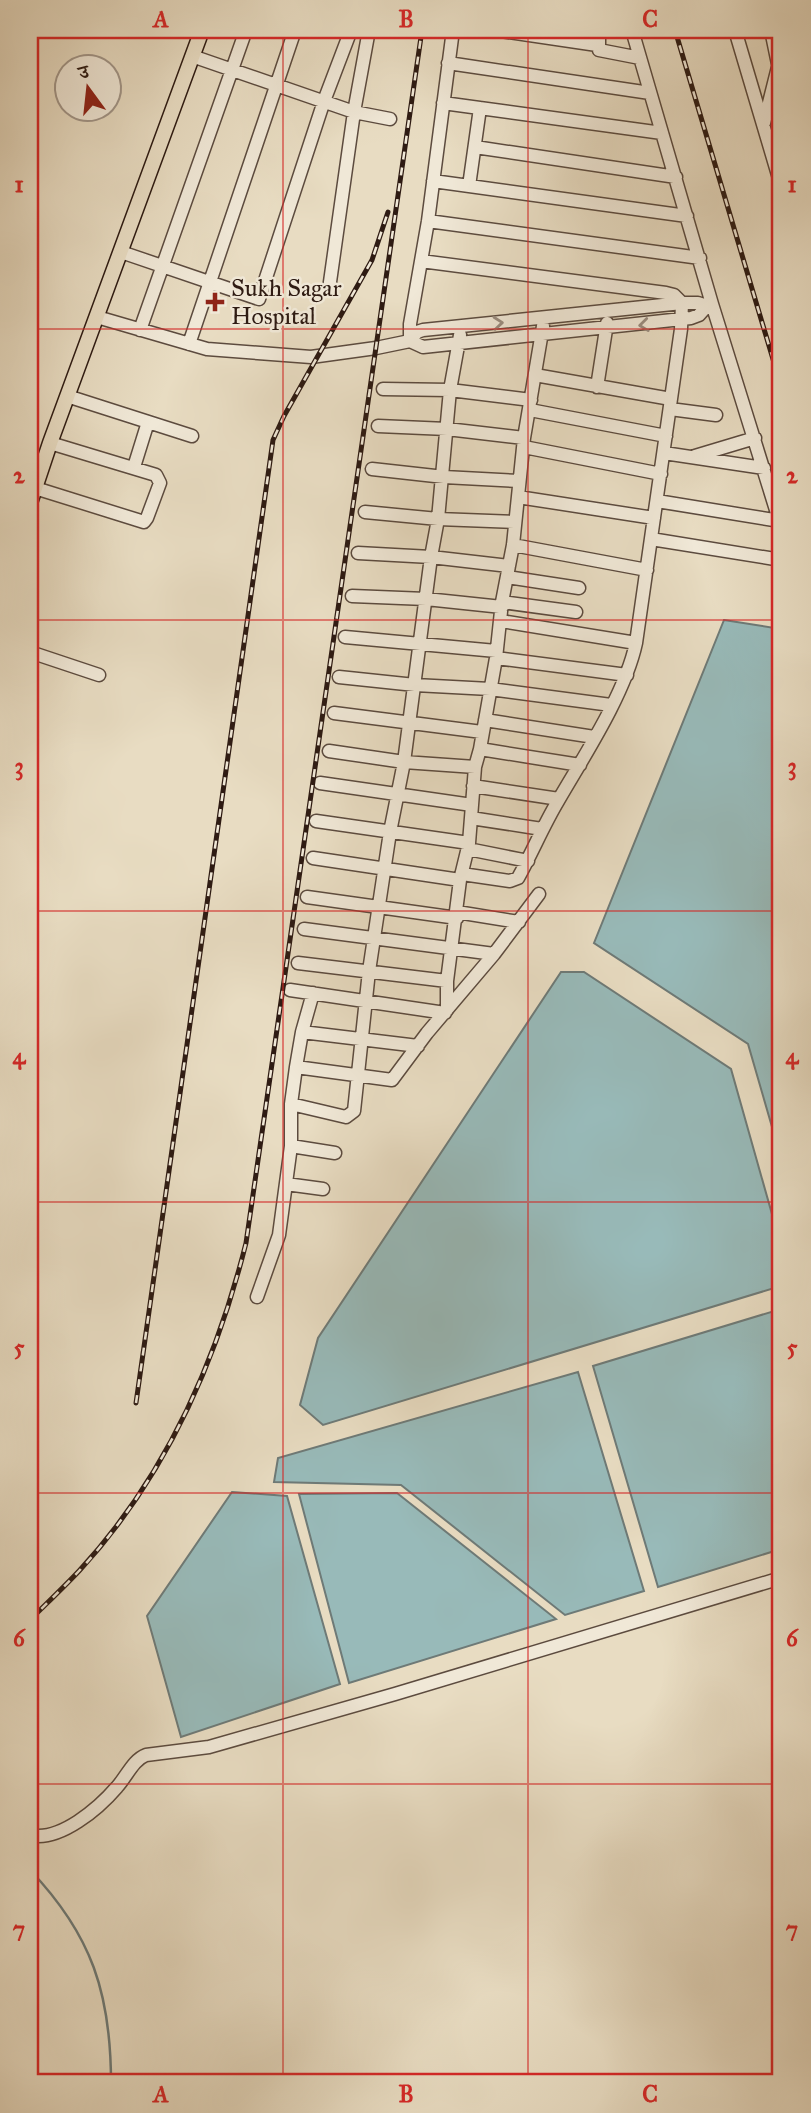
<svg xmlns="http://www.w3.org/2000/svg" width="811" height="2113" viewBox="0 0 811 2113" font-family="'IM FELL Great Primer','Noto Serif Devanagari',serif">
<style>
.water{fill:#98bab9;stroke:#6e7a77;stroke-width:2}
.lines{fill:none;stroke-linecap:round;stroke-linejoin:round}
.stream{stroke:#6e7a77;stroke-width:2.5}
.minor-casing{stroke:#5c4b3f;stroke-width:15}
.major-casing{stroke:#2e1b13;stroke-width:17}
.minor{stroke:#f0e8d7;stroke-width:12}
.major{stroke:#e8dcc2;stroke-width:14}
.rail-casing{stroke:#2e1b13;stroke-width:5}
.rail{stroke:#f0e8d7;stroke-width:2.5;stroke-dasharray:8;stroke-linecap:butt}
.oneway{stroke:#998c7f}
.grid{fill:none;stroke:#d62828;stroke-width:2;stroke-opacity:0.55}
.poi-dot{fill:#8f2418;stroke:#f0e8d7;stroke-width:2.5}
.labels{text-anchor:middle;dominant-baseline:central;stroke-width:5;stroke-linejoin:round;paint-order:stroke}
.poi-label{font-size:24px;fill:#2e1b13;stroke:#f0e8d7;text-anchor:start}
.neatline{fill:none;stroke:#d62828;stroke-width:2.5}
.grid-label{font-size:23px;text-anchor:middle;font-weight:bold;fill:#d62828}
</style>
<rect width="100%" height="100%" fill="#e8dcc2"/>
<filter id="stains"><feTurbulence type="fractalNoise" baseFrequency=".00286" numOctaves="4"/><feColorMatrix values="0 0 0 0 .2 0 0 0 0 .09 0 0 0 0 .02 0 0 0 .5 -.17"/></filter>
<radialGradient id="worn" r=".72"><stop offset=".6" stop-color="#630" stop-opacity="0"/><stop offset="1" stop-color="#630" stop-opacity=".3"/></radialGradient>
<path class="water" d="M724,620L781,629V1158L748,1044L594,943Z
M561,972H584L731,1069L781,1246V1286L323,1425L300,1405L318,1338Z
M781,1309V1549L658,1587L593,1366Z
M578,1372L644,1591L565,1615L401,1485L274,1482L278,1458Z
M232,1492L287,1496L340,1684L181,1737L147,1616Z
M397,1493L556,1619L349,1683L299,1494Z"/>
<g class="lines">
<path class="stream" d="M30,1870C92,1935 111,1994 111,2083"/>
<defs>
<path id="minor" d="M494,30L597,45
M599,30V50L640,58
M632,30L712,304L781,526
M735,30L781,185
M771,30L778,64
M192,56L354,112L390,119
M448,63L650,93
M443,103L662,133
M764,123L781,55
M475,147L676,177
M433,181L687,216
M469,186L480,108
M428,221L700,258
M121,252L259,299L324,101L351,30
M421,261L666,293L674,295L682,303L681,329L636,643C625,694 584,756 558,801C543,826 532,853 518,878L510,881L462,874
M329,289L354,112L369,30
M97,317L207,349L311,357L376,348L410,341L417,332L423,330L682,303H698L707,306L699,315L691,318L423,347L410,341
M140,330L246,30
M410,341V324L428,221L453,30
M189,344L295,30
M535,375L671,399
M597,387L607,323
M383,389L450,390L531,400
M67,396L192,436
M670,409L716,415
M530,410L666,436
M378,426L447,429L524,438
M524,447L661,474
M664,453L764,468
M695,456L755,438
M134,467L148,422
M372,469L444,477L519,481
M35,488L144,522L147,518L160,483L156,475L50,443
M518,497L654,518
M657,501L780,521
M365,512L438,519L514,522
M651,539L781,560
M513,545L647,570
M358,553L431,557L509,566
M507,577L579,588
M352,596L426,599L502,607
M502,602L576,612
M501,621L636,643
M345,637L496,651
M30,652L99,675
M496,658L627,675
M339,677L415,685L490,689L611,705
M334,713L482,732
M485,720L594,737
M480,749L580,765
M329,751L404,762L475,767
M320,783L472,805
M473,786L559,799
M471,818L542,829
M316,821L469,843
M468,849L528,861
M313,858L460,880
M307,897L457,918
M457,912L519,922
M304,929L494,954
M298,963L447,981
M290,990L445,1013
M447,1010V981L460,880L469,843L475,767L480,749L496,658L502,602L513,545L524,438L543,326
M302,1032L418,1046
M296,1067L392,1080L427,1033L494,954L539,894
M291,1104L346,1117L354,1111L369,971L390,832L404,762L431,557L438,519L450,390L460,335
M291,1146L335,1153
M286,1184L323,1189
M257,1297L279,1235L291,1146V1104L296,1067L302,1032L313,993
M30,1835C60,1842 99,1808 117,1787C127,1776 133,1760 146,1755L209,1747L395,1694L781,1578"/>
<path id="major" d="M30,503L50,443L202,30"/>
</defs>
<use href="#minor" class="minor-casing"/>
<use href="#major" class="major-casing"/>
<use href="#minor" class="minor"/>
<use href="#major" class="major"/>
<defs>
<path id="rail" d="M675,30L781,386
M136,1403L273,440L284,416L372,260L388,212
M30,1620C46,1604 63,1588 79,1571C164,1479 216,1363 246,1243L422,30"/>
</defs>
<use href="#rail" class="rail-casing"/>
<use href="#rail" class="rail"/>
</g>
<defs><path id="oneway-chevron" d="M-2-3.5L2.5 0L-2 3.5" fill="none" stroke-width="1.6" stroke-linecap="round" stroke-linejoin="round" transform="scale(1.75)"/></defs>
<g class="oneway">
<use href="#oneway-chevron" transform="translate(498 323) rotate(-5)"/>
<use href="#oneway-chevron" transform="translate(644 325) rotate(173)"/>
</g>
<path class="grid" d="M283,30V2083M528,30V2083M30,329H781M30,620H781M30,911H781M30,1202H781M30,1493H781M30,1784H781"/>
<path class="poi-dot" d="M211.5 291.5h7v7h7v7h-7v7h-7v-7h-7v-7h7z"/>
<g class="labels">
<g class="poi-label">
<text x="231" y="288">Sukh Sagar<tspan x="231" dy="28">Hospital</tspan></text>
</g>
</g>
<rect width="811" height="2113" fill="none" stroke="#e8dcc2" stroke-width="77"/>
<g transform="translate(88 88) rotate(345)"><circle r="33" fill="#f0e8d7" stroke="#a29689" stroke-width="2"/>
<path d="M0-5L12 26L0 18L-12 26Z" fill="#8f2418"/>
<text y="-10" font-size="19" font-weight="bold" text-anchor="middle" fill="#2e1b13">उ</text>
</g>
<rect x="38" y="38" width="734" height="2036" class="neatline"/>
<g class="grid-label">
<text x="161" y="27">A</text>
<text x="406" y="27">B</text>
<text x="650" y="27">C</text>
<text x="19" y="192">1</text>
<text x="792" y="192">1</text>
<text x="19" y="483">2</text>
<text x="792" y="483">2</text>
<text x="19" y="774">3</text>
<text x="792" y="774">3</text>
<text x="19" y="1064">4</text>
<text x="792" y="1064">4</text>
<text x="19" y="1355">5</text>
<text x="792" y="1355">5</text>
<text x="19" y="1646">6</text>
<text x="792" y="1646">6</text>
<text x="19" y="1937">7</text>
<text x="792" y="1937">7</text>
<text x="161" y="2102">A</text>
<text x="406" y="2102">B</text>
<text x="650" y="2102">C</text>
</g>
<rect width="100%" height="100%" filter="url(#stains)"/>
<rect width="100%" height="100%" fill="url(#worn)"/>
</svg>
